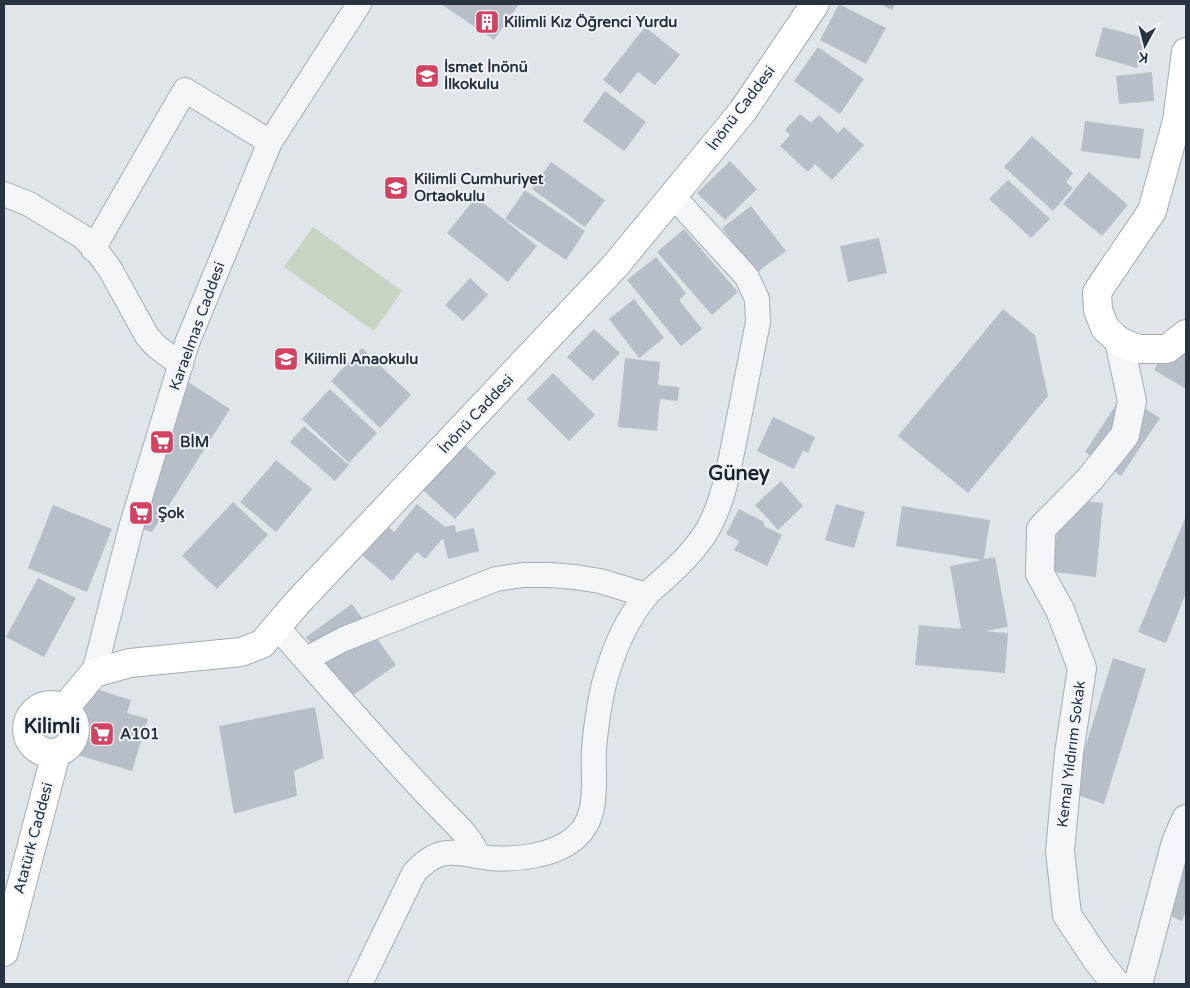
<svg xmlns="http://www.w3.org/2000/svg" width="1190" height="988" viewBox="0 0 1190 988" font-family="'Varela Round',sans-serif">
<style>
.green{fill:#c7d4c1}
.building{fill:#b7bec7}
.lines{fill:none;stroke-linecap:round;stroke-linejoin:round}
.minor-casing{stroke:#a5acb4;stroke-width:26}
.tertiary-casing{stroke:#a5acb4;stroke-width:30}
.secondary-casing{stroke:#a5acb4;stroke-width:30}
.minor{stroke:#f3f5f8;stroke-width:24}
.tertiary{stroke:#f3f5f8;stroke-width:28}
.secondary{stroke:#fff;stroke-width:28}
.labels{text-anchor:middle;dominant-baseline:central;stroke-width:4;stroke-linejoin:round;paint-order:stroke}
.poi-label{font-size:15px;font-weight:bold;fill:#283342;stroke:#f0f3f7;text-anchor:start}
.street-label{font-size:15px;fill:#283342;stroke:#f0f3f7}
.district-label{font-size:20px;font-weight:bold;fill:#1b2433;stroke:#f0f3f7}
</style>
<rect width="100%" height="100%" fill="#e0e5ea"/>
<path class="green" d="M313,227L402,291L374,331L284,267Z"/>
<path class="building" d="M441,4H519L494,40Z
M839,4L886,28L866,64L820,40Z
M880,4H895L892,10Z
M645,27L680,55L655,85L638,72L621,94L603,80Z
M1103,27L1145,38L1137,68L1095,56Z
M818,47L864,79L840,114L794,81Z
M1152,72L1154,101L1119,104L1116,76Z
M605,91L646,122L624,151L583,121Z
M800,114L811,123L819,115L838,133L844,127L864,145L832,180L815,164L808,172L780,146L790,135L785,130Z
M1085,121L1144,129L1140,159L1081,151Z
M1032,136L1073,173L1066,182L1073,188L1053,211L1004,167Z
M730,161L757,189L725,220L697,193Z
M551,162L605,200L585,227L532,189Z
M1089,172L1128,205L1102,236L1063,204Z
M1008,180L1050,219L1031,238L989,199Z
M525,190L585,231L566,260L505,219Z
M476,197L537,246L508,282L447,233Z
M751,206L786,251L756,273L722,228Z
M684,229L738,292L712,315L657,252Z
M879,238L887,273L848,282L840,246Z
M656,257L686,293L679,300L702,329L681,346L627,280Z
M470,278L488,295L463,321L445,305Z
M634,299L664,338L639,358L609,319Z
M1003,309L1035,335L1048,396L968,493L898,436Z
M1186,317V389L1154,370Z
M594,329L620,353L593,381L567,357Z
M362,348L411,395L380,428L331,381Z
M625,358L660,362L658,385L679,387L678,401L660,399L657,431L618,427Z
M171,371L230,409L152,532L124,524Z
M553,373L595,415L569,441L527,399Z
M330,389L377,433L349,463L302,419Z
M1123,394L1160,418L1121,476L1085,452Z
M773,417L815,437L808,453L803,451L794,469L757,451Z
M304,426L349,465L335,481L290,442Z
M458,439L496,473L455,519L417,485Z
M276,460L312,489L276,532L240,502Z
M781,481L803,506L778,530L755,505Z
M1060,498L1103,503L1096,577L1053,572Z
M233,502L268,535L217,589L182,556Z
M417,504L445,527L455,525L456,532L474,528L479,551L448,559L443,538L425,559L417,552L392,581L347,542L373,513L394,532Z
M836,504L865,512L854,548L825,540Z
M53,505L112,529L87,592L28,568Z
M902,506L990,520L984,559L995,557L1008,627L985,631L1008,633L1005,673L915,665L919,625L961,629L950,566L982,560L896,546Z
M739,509L764,522V526L782,535L767,566L734,550L739,541L726,534Z
M1186,516V593L1166,643L1138,632Z
M38,578L76,598L44,657L6,637Z
M352,604L396,665L349,698L306,637Z
M1113,658L1146,669L1104,804L1071,793Z
M77,683L131,700L127,713L148,719L132,771L57,749Z
M315,707L324,758L294,771L297,796L234,814L219,726Z
M1186,833V911L1182,921L1152,908Z"/>
<g class="lines">
<defs>
<path id="minor" d="M4,194L29,204L83,237L99,254L110,269L147,336L156,346L181,365
M93,249L185,90L270,142
M277,627C331,688 384,750 440,808C451,820 475,840 477,856
M306,659L344,639L496,579L523,575H550L575,577L600,581L646,595
M94,673L130,531L187,343L270,142L359,4
M360,984L414,873C441,843 457,854 490,858C517,860 555,856 576,837C601,815 592,777 594,748C596,727 599,704 604,684C612,654 626,620 646,596C651,589 659,584 665,578C682,563 698,547 709,527C725,497 729,466 736,433C743,396 751,359 758,322L757,299L747,277L673,196"/>
<path id="tertiary" d="M1116,984L1097,960L1067,915L1060,851L1069,753L1082,668L1060,610L1040,574L1041,529L1090,479L1125,435L1132,401L1119,341
M1138,984L1176,842L1186,819"/>
<path id="secondary" d="M1186,52L1177,121L1152,211L1097,292L1098,310L1105,328L1119,341L1138,349H1167L1186,334
M27 729a24 24 0 1 1 48 0a24 24 0 1 1-48 0Z
M64,709L94,673L130,663L241,652L262,644L298,602L615,266L742,112L815,4
M4,952L56,753"/>
</defs>
<use href="#minor" class="minor-casing"/>
<use href="#tertiary" class="tertiary-casing"/>
<use href="#secondary" class="secondary-casing"/>
<use href="#minor" class="minor"/>
<use href="#tertiary" class="tertiary"/>
<use href="#secondary" class="secondary"/>
</g>
<defs>
<symbol id="building-square" viewBox="-11 -11 22 22"><rect x="-9" y="-9" width="18" height="18" rx="4" fill="#d24261" stroke="#f0f3f7"/><path d="M-4-6H4V6H1V3H-1V6H-4ZM-2.5-4.3h1.7v1.8h-1.7ZM.8-4.3h1.7v1.8H.8ZM-2.5-1h1.7V.8h-1.7ZM.8-1h1.7V.8H.8Z" fill="#fff"/></symbol>
<symbol id="school-square" viewBox="-11 -11 22 22"><rect x="-9" y="-9" width="18" height="18" rx="4" fill="#d24261" stroke="#f0f3f7"/><path d="M0-5L7-2L0 1L-7-2ZM-4 1L0 2.5L4 1V4Q0 6-4 4Z" fill="#fff"/></symbol>
<symbol id="supermarket-square" viewBox="-11 -11 22 22"><rect x="-9" y="-9" width="18" height="18" rx="4" fill="#d24261" stroke="#f0f3f7"/><path d="M-6-5.5h2.5l.6 2H6L4.5 2H-2.5L-4.4-4H-6ZM-1.5 3.2a1.3 1.3 0 1 0 .1 0ZM3 3.2a1.3 1.3 0 1 0 .1 0Z" fill="#fff"/></symbol>
</defs>
<g fill-rule="evenodd">
<use href="#building-square" x="473" y="8" width="28" height="28"/>
<use href="#school-square" x="413" y="62" width="28" height="28"/>
<use href="#school-square" x="382" y="174" width="28" height="28"/>
<use href="#school-square" x="272" y="345" width="28" height="28"/>
<use href="#supermarket-square" x="148" y="428" width="28" height="28"/>
<use href="#supermarket-square" x="127" y="499" width="28" height="28"/>
<use href="#supermarket-square" x="88" y="720" width="28" height="28"/>
</g>
<g class="labels">
<g class="poi-label">
<text x="504" y="22">Kilimli Kız Öğrenci Yurdu</text>
<text x="444" y="67">İsmet İnönü<tspan x="444" dy="17">İlkokulu</tspan></text>
<text x="414" y="179">Kilimli Cumhuriyet<tspan x="414" dy="17">Ortaokulu</tspan></text>
<text x="304" y="359">Kilimli Anaokulu</text>
<text x="180" y="442">BİM</text>
<text x="158" y="513">Şok</text>
<text x="120" y="734">A101</text>
</g>
<g class="street-label">
<text transform="translate(741 108) rotate(-53)">İnönü Caddesi</text>
<text transform="translate(197 326) rotate(-70)">Karaelmas Caddesi</text>
<text transform="translate(476 414) rotate(-47)">İnönü Caddesi</text>
<text transform="translate(1071 754) rotate(-83)">Kemal Yıldırım Sokak</text>
<text transform="translate(33 838) rotate(-75)">Atatürk Caddesi</text>
</g>
<g class="district-label">
<text x="739" y="474">Güney</text>
<text x="52" y="727">Kilimli</text>
</g>
</g>
<rect width="1190" height="988" fill="none" stroke="#283342" stroke-width="10"/>
<g transform="translate(1145 45) rotate(187)" stroke="#f0f3f7" stroke-width="4" paint-order="stroke">
<path d="M0-4L9 19L0 12L-9 19Z" fill="#283342"/>
<text y="-8" font-size="14" font-weight="bold" text-anchor="middle" fill="#283342">K</text>
</g>
</svg>
